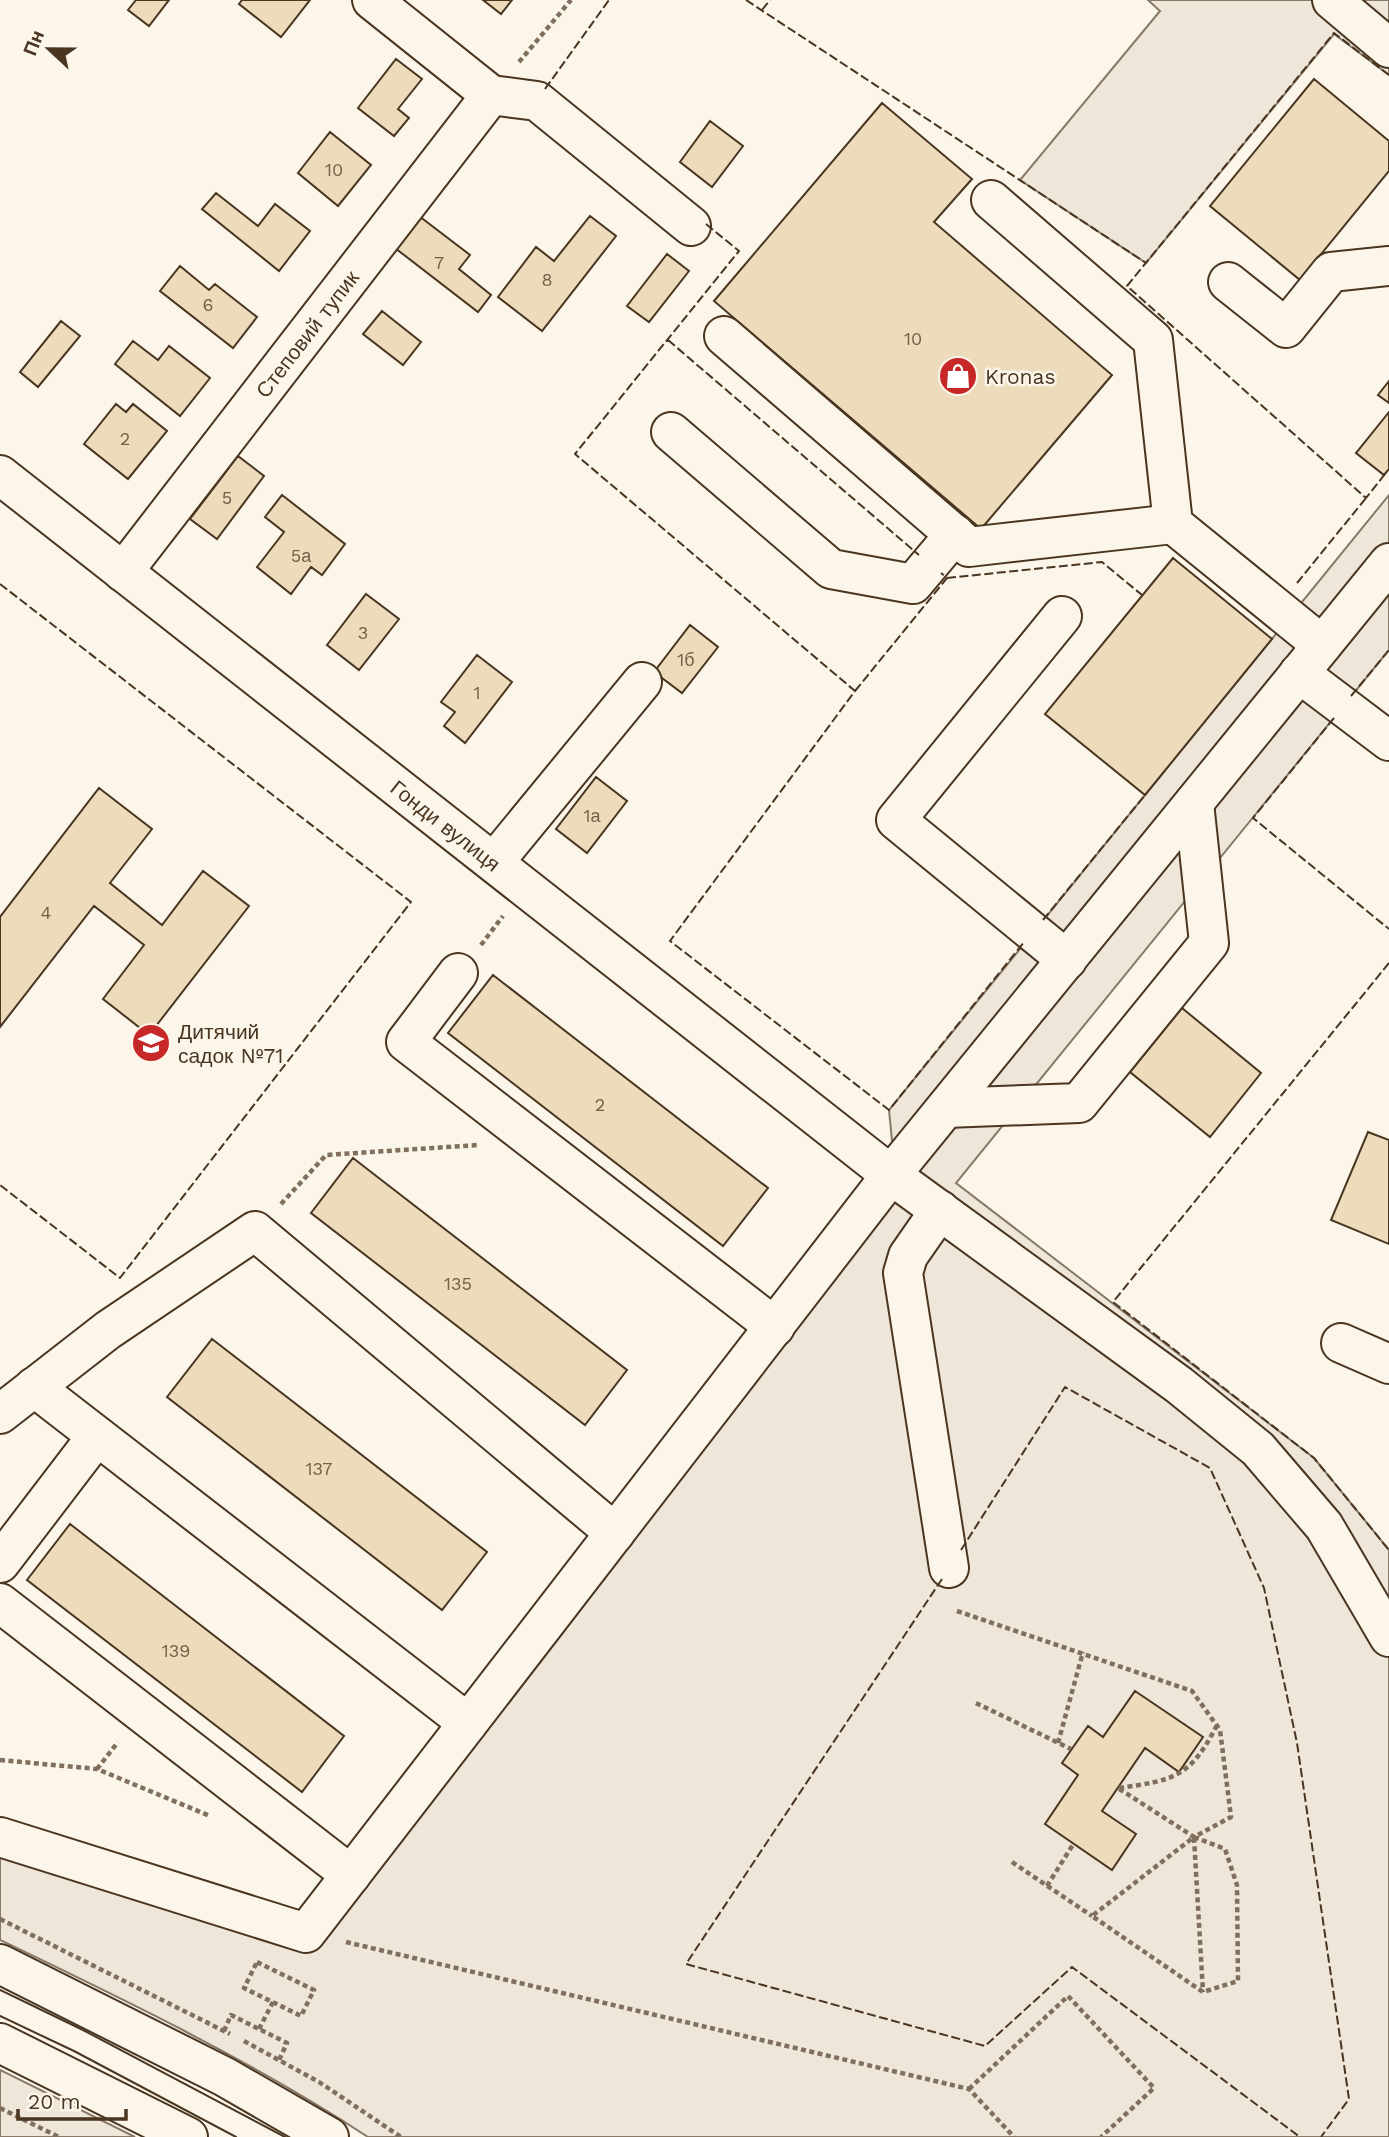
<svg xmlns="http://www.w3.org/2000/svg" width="1389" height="2137" viewBox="0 0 1389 2137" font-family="'Work Sans',sans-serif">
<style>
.green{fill:#ede6d9;stroke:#887966;stroke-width:2}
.building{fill:#ecdcbc;stroke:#4a3520;stroke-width:2}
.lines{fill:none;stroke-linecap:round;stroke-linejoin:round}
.minor-casing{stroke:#4a3520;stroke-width:42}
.major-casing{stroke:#4a3520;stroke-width:42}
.path{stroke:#7f6f5c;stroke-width:4.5;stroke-dasharray:5 3.5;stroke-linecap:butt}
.minor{stroke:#fbf6e9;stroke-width:38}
.major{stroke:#fbf6e9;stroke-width:38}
.tram{stroke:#4a3520;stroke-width:2}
.fence{stroke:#4a3520;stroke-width:2;stroke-dasharray:9 3.5;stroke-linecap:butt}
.labels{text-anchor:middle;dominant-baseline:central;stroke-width:5;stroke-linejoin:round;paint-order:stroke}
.number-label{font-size:18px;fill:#725f47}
.street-label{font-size:21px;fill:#4a3520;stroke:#fbf6e9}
.poi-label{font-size:21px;fill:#4a3520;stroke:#fbf6e9;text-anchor:start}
</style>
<rect width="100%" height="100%" fill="#fbf6e9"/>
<path class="green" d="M1148,0H1389V75L1334,34L1146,263L1020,180L1160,11Z
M1389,495V650L956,1183L1314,1458L1389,1550V2137H368C252,2061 125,2000 0,1940V1851L311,1948L897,1191L889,1110Z
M0,2070L135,2137H0Z"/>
<path class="building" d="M136,0H169L149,26L128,10Z
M242,0H310L281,37L239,4Z
M483,0H512L501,14Z
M396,59L422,79L398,109L409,118L394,136L358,108Z
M1314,79L1389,141V171L1300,280L1210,206Z
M882,103L972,179L934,222L1112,375L981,529L714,301Z
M710,121L743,146L712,187L680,162Z
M330,132L371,165L338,206L298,173Z
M216,193L258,226L275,204L310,231L279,271L202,209Z
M419,216L470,255L459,269L491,295L478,312L395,248Z
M590,216L616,236L542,331L498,297L536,247L554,261Z
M667,254L689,271L649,322L627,306Z
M180,266L209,290L215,284L257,317L233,348L160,291Z
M382,311L421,342L403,365L363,334Z
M61,321L80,336L38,387L20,372Z
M133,341L158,360L169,346L210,378L180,416L115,364Z
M1389,381V403L1378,395Z
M116,404L126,412L133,404L167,431L128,479L84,444Z
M1389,412V469L1384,475L1356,453Z
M238,456L264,476L217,539L190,519Z
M282,495L345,544L322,575L311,567L291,594L257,567L284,532L265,517Z
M1173,558L1272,639L1145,795L1045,714Z
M366,594L399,619L359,670L327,645Z
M690,625L718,647L682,693L654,672Z
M477,655L512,682L465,743L444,726L455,712L441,702Z
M596,777L627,801L587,853L556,829Z
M99,788L152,829L110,883L162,925L203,871L249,906L149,1035L103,999L144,945L94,906L0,1027V917Z
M493,975L768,1188L723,1246L448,1033Z
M1182,1008L1261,1073L1210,1137L1130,1072Z
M1368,1132L1389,1140V1244L1331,1220Z
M353,1158L627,1370L585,1425L311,1213Z
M212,1339L487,1552L442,1610L167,1397Z
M70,1524L344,1736L302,1792L27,1580Z
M1135,1691L1203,1737L1179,1772L1145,1748L1102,1811L1136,1834L1112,1870L1045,1824L1078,1775L1062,1763L1088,1726L1103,1737Z"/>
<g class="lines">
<defs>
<g id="minor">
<path d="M372,0L491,95"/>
<path d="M1332,0L1389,48"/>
<path d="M491,95L537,101L691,226"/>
<path d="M991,200L1153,340L1173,524L1322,645"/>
<path d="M1228,282L1286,328L1331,272L1389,266"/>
<path d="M724,336L969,547L1173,524"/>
<path d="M671,432L831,569L913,584L955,534"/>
<path id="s1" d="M0,475L891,1175L1179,1385L1258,1449L1324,1526L1389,1637"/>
<path id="s2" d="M123,572L491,95"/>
<path d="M1062,616L896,820L1067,960"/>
<path d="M1299,673L1389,741"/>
<path d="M495,861L642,682"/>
<path d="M458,973L406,1042L775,1327"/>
<path d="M946,1108L1079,1103L1209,943L1194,803"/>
<path d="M940,1210L908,1256L903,1273L949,1568"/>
<path d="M1341,1343L1389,1364"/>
<path d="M34,1387L468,1723"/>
<path d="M0,1414L108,1330L255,1231L615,1533"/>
<path d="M0,1563L97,1436"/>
<path d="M0,1603L351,1875"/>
<path d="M0,1837L306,1933L891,1175L1389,563"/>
</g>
<path id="major" d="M0,1964L225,2077L329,2137
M0,2043L188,2137"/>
</defs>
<use href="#minor" class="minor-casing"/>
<use href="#major" class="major-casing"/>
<path class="path" d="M519,62L571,0
M481,945L503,916
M281,1204L326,1155L478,1145
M957,1611L1192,1691L1220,1730L1231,1817L1194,1837L1118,1788
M976,1703L1071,1749
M1058,1743L1083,1652
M0,1760L97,1769L210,1816
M97,1769L118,1742
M1119,1788C1174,1780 1190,1778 1217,1725
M1194,1837L1225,1849L1237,1885L1238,1981L1203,1992L1092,1916Z
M1194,1838L1203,1992
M1012,1862L1092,1916
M1047,1886L1074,1843
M0,1919L230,2034
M346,1942L969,2089L1014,2137
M257,1962L314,1990L301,2016L244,1988Z
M259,2029L273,2002
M224,2031L231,2015L287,2043L279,2060
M244,2041L319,2082L401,2137
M969,2089L1068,1996L1154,2088L1101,2137
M0,2108L59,2137"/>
<use href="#minor" class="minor"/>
<use href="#major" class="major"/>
<path class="tram" d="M0,1990L83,2030L285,2137
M0,2016L74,2051L236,2137"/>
<path class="fence" d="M746,0L1146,263
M762,10L770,0
M545,89L609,0
M706,224L739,251L575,454L855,691L670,941L889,1110L1025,941
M668,340L919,555
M1385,474L1366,498L1127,286L1334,33L1389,75
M947,578L1102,562L1142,595
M1297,583L1366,498
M0,584L411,902L120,1278L0,1185
M855,691L947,578L941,573
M1351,696L1389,650
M1334,718L1253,818L1389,929
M1043,920L1145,795
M1389,963L1113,1302L1314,1458L1389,1550
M961,1550L1065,1387L1210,1468L1264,1588L1297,1743L1349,2099L1321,2137
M942,1579L686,1964L985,2046L1072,1967L1300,2137"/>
</g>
<defs>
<symbol id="shop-disc" viewBox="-11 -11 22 22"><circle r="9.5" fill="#c62828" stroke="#fbf6e9"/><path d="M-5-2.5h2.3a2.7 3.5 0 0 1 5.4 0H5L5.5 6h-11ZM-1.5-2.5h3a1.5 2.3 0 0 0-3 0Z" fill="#fff"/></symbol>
<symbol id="school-disc" viewBox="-11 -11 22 22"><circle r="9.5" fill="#c62828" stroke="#fbf6e9"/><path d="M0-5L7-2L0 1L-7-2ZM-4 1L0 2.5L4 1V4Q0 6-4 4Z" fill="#fff"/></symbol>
</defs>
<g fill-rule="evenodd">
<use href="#shop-disc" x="936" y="354" width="44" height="44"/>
<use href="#school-disc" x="129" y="1021" width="44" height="44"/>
</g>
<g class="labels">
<g class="number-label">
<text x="334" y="169">10</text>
<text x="439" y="262">7</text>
<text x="547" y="279">8</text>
<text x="208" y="304">6</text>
<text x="913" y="338">10</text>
<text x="125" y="438">2</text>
<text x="227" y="497">5</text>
<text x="301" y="555">5а</text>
<text x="363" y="632">3</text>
<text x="686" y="659">1б</text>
<text x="477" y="692">1</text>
<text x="592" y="815">1а</text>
<text x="46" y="912">4</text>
<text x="600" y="1104">2</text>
<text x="458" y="1283">135</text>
<text x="319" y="1468">137</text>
<text x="176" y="1650">139</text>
</g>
<g class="street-label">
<text stroke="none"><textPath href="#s2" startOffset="301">Степовий тупик</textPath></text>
<text stroke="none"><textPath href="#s1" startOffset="567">Гонди вулиця</textPath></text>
</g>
<g class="poi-label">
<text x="985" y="376">Kronas</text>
<text x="178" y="1031">Дитячий<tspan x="178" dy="24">садок №71</tspan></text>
</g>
</g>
<g transform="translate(49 49) rotate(292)" stroke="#fbf6e9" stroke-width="5" paint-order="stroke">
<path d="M0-5L12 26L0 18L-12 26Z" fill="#4a3520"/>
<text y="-10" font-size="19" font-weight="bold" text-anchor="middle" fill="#4a3520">Пн</text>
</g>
<path d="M18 2109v10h108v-10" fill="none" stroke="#4a3520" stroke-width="3.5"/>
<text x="28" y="2109" font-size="21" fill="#4a3520" stroke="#fbf6e9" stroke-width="5" paint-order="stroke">20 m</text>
</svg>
